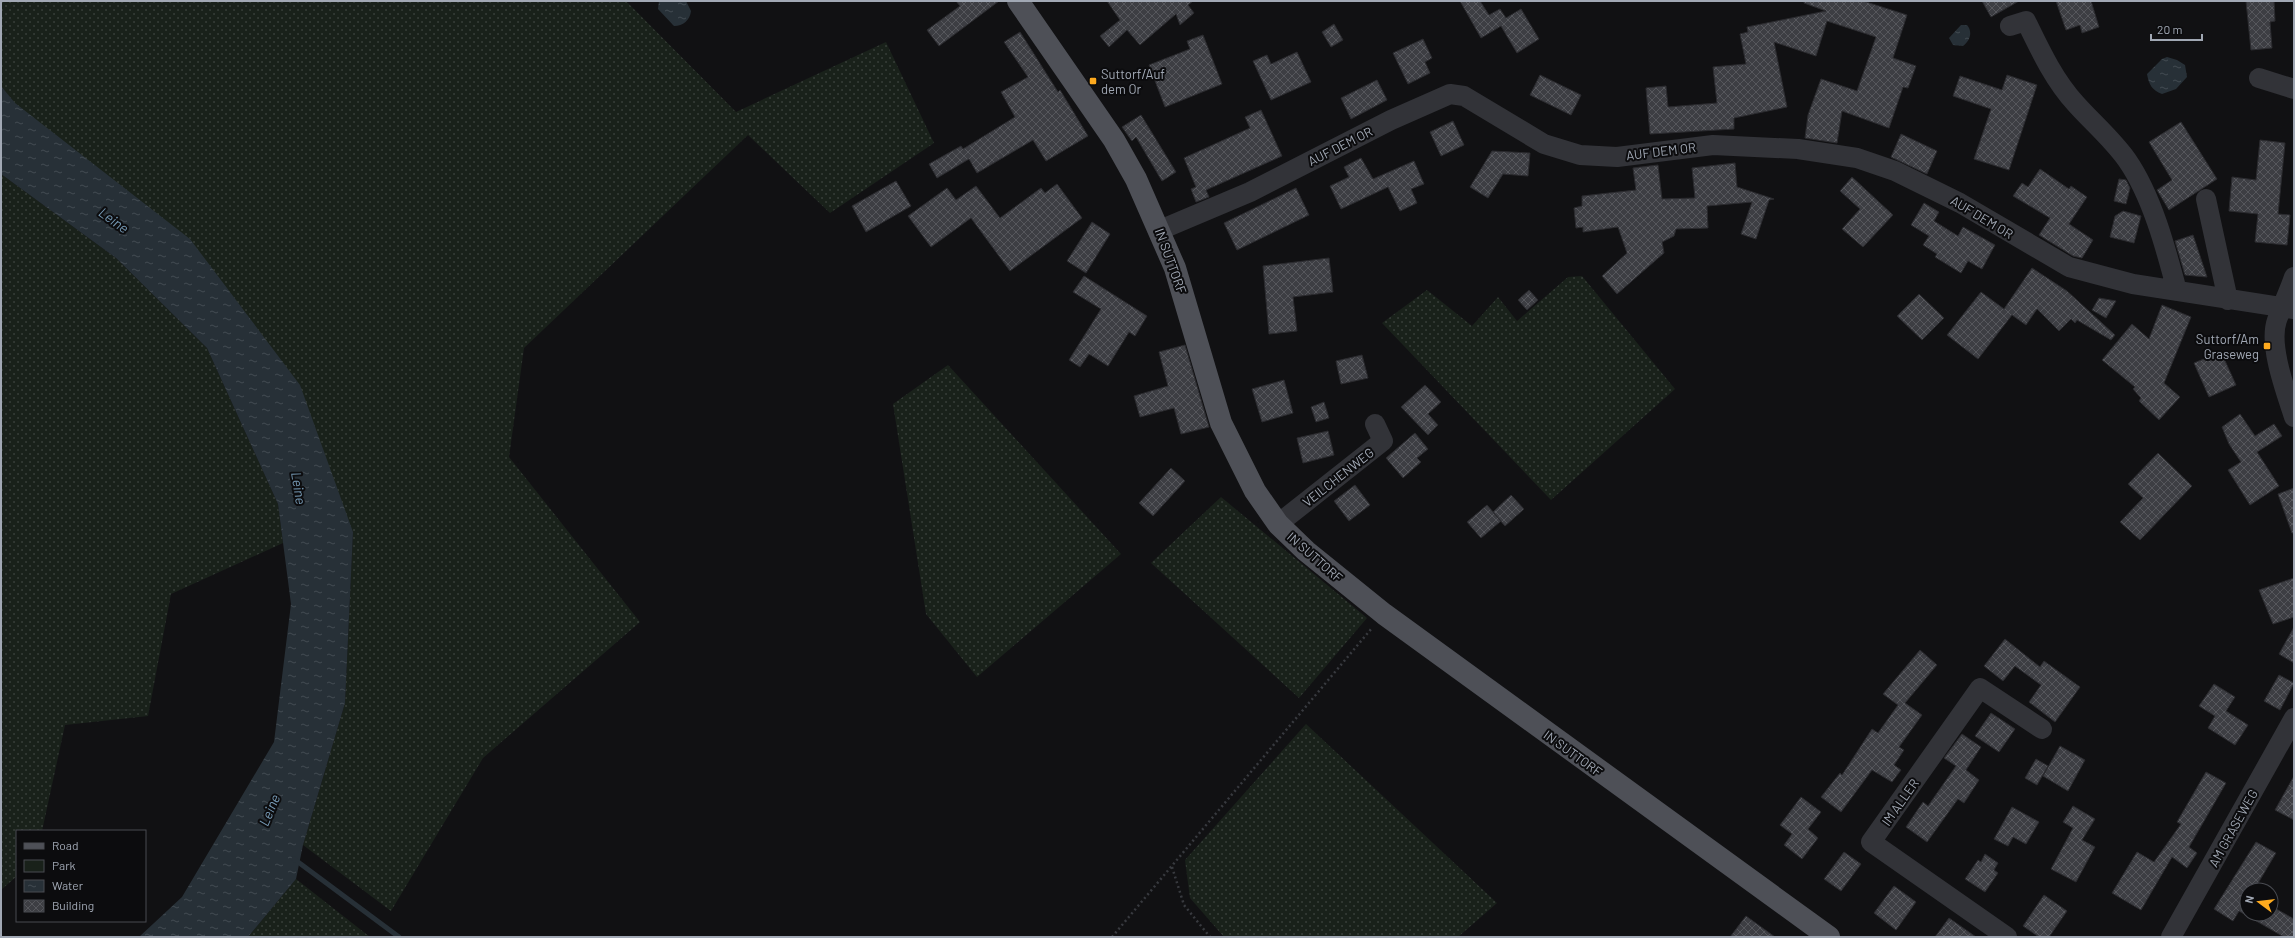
<svg xmlns="http://www.w3.org/2000/svg" width="2295" height="938" viewBox="0 0 2295 938" font-family="Barlow,sans-serif">
<style>
.green{fill:url(#green-dots)}
.water{fill:url(#water-ripples)}
.lines{fill:none;stroke-linecap:round;stroke-linejoin:round}
.stream{stroke:#273037;stroke-width:5}
.building{fill:url(#building-cross-hatch);stroke:#2b2b2f}
.path{stroke:#383a3f;stroke-width:2.5;stroke-dasharray:2 3;stroke-linecap:butt}
.minor{stroke:#323338;stroke-width:20}
.major{stroke:#4e5057;stroke-width:22}
.poi-dot{fill:#feaa1e;stroke:#0c0c0e;stroke-width:1.5}
.labels{text-anchor:middle;dominant-baseline:central;stroke-width:4;stroke-linejoin:round;paint-order:stroke}
.poi-label{font-size:13px;fill:#a1a8b4;stroke:#0c0c0e;text-anchor:start}
.street-label{font-size:13px;fill:#a1a8b4;stroke:#0c0c0e}
.water-label{font-size:14px;font-style:italic;fill:#7598b3;stroke:#0c0c0e}
</style>
<defs>
<pattern id="green-dots" width="8" height="8" patternUnits="userSpaceOnUse"><rect width="8" height="8" fill="#19211a"/><path d="M2 2h.1M6 6h.1" fill="none" stroke="#373e39" stroke-width="1.8" stroke-linecap="round"/></pattern>
<pattern id="water-ripples" width="26" height="14" patternUnits="userSpaceOnUse"><rect width="26" height="14" fill="#273037"/><path d="M2 4q2-2 4 0t4 0M15 11q2-2 4 0t4 0" fill="none" stroke="#434b52"/></pattern>
<pattern id="building-cross-hatch" width="8" height="8" patternUnits="userSpaceOnUse"><rect width="8" height="8" fill="#3d3e43"/><path d="M0 0l8 8M0 8l8-8" fill="none" stroke="#56575c"/></pattern>
</defs>
<rect width="100%" height="100%" fill="#111113"/>
<path class="green" d="M1,1H626L736,112L886,42L934,143L830,213L748,135L524,348L509,457L640,622L483,758L391,911L303,845L345,703L353,532L1,86Z
M1,174L116,258L207,348L278,504L283,543L171,594L148,716L65,725L42,831H17V876L1,890Z
M1582,276L1675,389L1551,500L1382,323L1427,290L1472,326L1498,297L1517,321L1568,277Z
M948,365L1121,554L977,677L926,614L893,404Z
M1221,497L1367,618L1299,698L1151,563Z
M1306,724L1497,903L1458,937H1224L1190,898L1185,860Z
M296,879L370,937H248Z"/>
<path class="water" d="M659,1H686L691,11C690,20 683,26 674,26L658,9Z
M1961,25H1967C1973,32 1970,41 1963,46L1953,45L1949,38Z
M2167,57L2177,60L2185,65L2187,77L2176,89L2162,94C2152,90 2149,85 2147,74L2162,59Z
M1,86L15,103L190,239L300,385L353,532L345,703L303,845L296,879L248,937H139L182,897L274,742L291,604L278,504L207,348L116,258L1,174Z"/>
<g class="lines">
<path class="stream" d="M294,859L399,937"/>
</g>
<path class="building" d="M956,1H999L939,46L927,30L960,6Z
M1107,1H1193L1188,5L1194,13L1180,25L1176,14L1140,45L1127,30L1109,47L1100,36L1120,20Z
M1460,1H1480L1489,15L1500,9L1506,18L1521,9L1539,39L1517,53L1501,26L1481,38Z
M1804,1H1863L1907,15L1893,58L1916,66L1908,88L1903,87L1889,128L1842,111L1837,143L1805,138L1808,115L1821,79L1857,91L1876,37L1827,21L1816,56L1774,42L1787,107L1734,118V129L1650,134L1646,88L1666,86L1668,107L1717,103L1713,67L1746,64L1740,34L1748,32L1747,27L1826,11L1804,3Z
M1982,1H2019L1991,17Z
M2056,1H2091L2099,27L2082,33L2080,25L2066,30Z
M2246,1H2274L2275,21L2270,22L2272,48L2251,50Z
M1334,24L1343,40L1331,47L1322,32Z
M1020,32L1058,92L1060,90L1088,136L1046,161L1033,140L977,173L969,159L937,178L929,164L961,146L963,149L1015,117L1001,92L1028,77L1004,42Z
M1203,35L1222,84L1165,107L1149,65L1190,49L1187,41Z
M1423,39L1432,58L1425,62L1430,73L1408,84L1393,53Z
M1297,52L1311,82L1271,100L1253,61L1267,55L1271,64Z
M1540,75L1581,95L1571,115L1530,95Z
M2007,75L2037,85L2009,170L1974,159L1991,109L1953,96L1960,76L2002,90Z
M1377,80L1387,100L1351,119L1341,98Z
M1261,110L1282,156L1206,190L1209,197L1196,202L1191,189L1196,187L1184,158L1250,128L1245,117Z
M1141,115L1176,172L1162,181L1136,137L1132,141L1122,127Z
M1453,121L1464,145L1441,156L1430,132Z
M2181,122L2217,179L2169,210L2157,190L2172,180L2149,142Z
M1901,134L1937,151L1927,174L1891,157Z
M2260,140L2285,143L2278,214L2290,215L2287,245L2255,242L2258,214L2229,211L2232,177L2256,180Z
M1492,151L1530,153L1528,176L1503,174L1488,198L1470,187Z
M1361,158L1373,179L1414,161L1424,184L1411,189L1417,203L1400,211L1388,187L1341,209L1330,186L1349,177L1344,167Z
M1735,163L1737,187L1774,199L1769,200L1756,239L1741,234L1752,202L1707,206L1708,228L1676,229L1674,236L1662,242L1664,253L1617,294L1602,276L1627,253L1618,227L1583,232V227L1576,228L1574,208L1582,206V196L1636,190L1633,168L1658,165L1662,199L1695,198L1692,168Z
M2040,169L2069,189L2071,186L2087,197L2069,224L2093,240L2082,258L2073,256L2039,235L2050,218L2013,196L2022,183L2028,187Z
M1852,177L1893,215L1863,247L1842,229L1860,209L1840,191Z
M2119,179L2126,180L2130,188L2126,204L2114,201Z
M896,181L911,206L866,232L852,206Z
M1057,184L1082,218L1010,271L971,218L931,247L908,216L947,188L956,200L976,186L1000,218L1041,188L1045,193Z
M1296,188L1309,215L1237,250L1224,223Z
M1924,203L1939,212L1934,221L1958,236L1963,227L1995,245L1982,269L1968,261L1961,273L1935,257L1937,254L1923,245L1929,236L1911,225Z
M2123,211L2141,216L2134,243L2110,237L2115,216Z
M1092,222L1110,234L1086,273L1067,261Z
M2193,235L2207,277L2185,275L2175,241Z
M1329,258L1333,292L1293,297L1297,331L1269,334L1263,266Z
M2032,268L2067,291L2115,335L2111,340L2077,320L2075,323L2071,319L2059,331L2037,309L2026,325L2012,315L1978,359L1947,335L1981,292L2004,309Z
M1084,276L1147,316L1135,336L1129,332L1108,366L1089,354L1080,367L1069,360L1101,309L1073,292Z
M1529,290L1538,300L1527,310L1518,300Z
M1919,294L1944,318L1922,340L1897,316Z
M2099,298L2116,301L2106,318L2092,310Z
M2162,305L2191,317L2164,383L2180,397L2159,420L2139,401L2141,398L2133,389L2135,387L2102,360L2132,324L2149,339Z
M1185,345L1209,427L1181,434L1174,408L1140,417L1134,396L1168,386L1159,352Z
M2221,352L2236,385L2209,397L2194,363Z
M1362,355L1368,378L1341,384L1336,361Z
M1284,380L1293,413L1262,422L1252,389Z
M1425,385L1441,402L1428,414L1438,425L1428,435L1401,407Z
M1324,402L1329,418L1316,422L1311,407Z
M2240,414L2255,436L2274,424L2282,436L2257,452L2279,486L2250,505L2228,470L2241,462L2229,444L2222,427Z
M1328,431L1334,455L1303,463L1297,438Z
M1415,433L1428,449L1417,458L1421,462L1403,478L1386,458Z
M2158,453L2192,486L2140,540L2120,522L2143,498L2128,484Z
M1171,468L1185,481L1153,516L1139,503Z
M1355,485L1370,505L1349,521L1334,501Z
M2294,488V533H2292L2278,494Z
M1511,495L1524,509L1505,526L1493,512Z
M1487,505L1501,521L1481,538L1467,522Z
M2294,578V617L2273,624L2259,590Z
M2294,627V663L2279,654Z
M2005,639L2040,667L2044,661L2080,687L2055,722L2029,702L2041,685L2015,666L2003,681L1984,666Z
M1920,650L1937,665L1905,703L1922,715L1899,747L1904,750L1894,765L1901,770L1892,782L1872,770L1841,812L1821,797L1840,773L1842,775L1872,729L1878,733L1898,705L1883,694Z
M2279,675L2294,683L2280,710L2264,701Z
M2214,684L2235,697L2226,711L2248,725L2235,745L2208,728L2215,716L2199,706Z
M1991,713L2015,729L1999,752L1975,736Z
M1962,734L1981,747L1966,770L1979,780L1964,803L1958,799L1927,842L1906,827L1923,802L1928,806L1956,766L1944,758Z
M2060,746L2085,760L2068,791L2043,776Z
M2036,759L2048,766L2037,785L2025,778Z
M2206,772L2226,783L2189,847L2197,853L2187,868L2172,857L2141,910L2112,893L2137,852L2154,862L2181,824L2177,822Z
M2294,776V820L2275,810Z
M1801,797L1821,812L1808,829L1818,838L1802,859L1784,845L1792,834L1780,825Z
M2073,806L2095,819L2082,840L2095,847L2076,882L2051,869L2073,828L2063,822Z
M2012,807L2039,822L2026,844L2013,837L2008,846L1994,839Z
M2256,842L2276,853L2254,890H2247V914H2271V906L2294,919V937H2284L2239,911L2233,921L2214,909Z
M1844,852L1861,864L1841,891L1824,879Z
M1985,854L1998,863L1994,870L1998,873L1985,892L1965,879L1978,860L1981,862Z
M1894,886L1916,902L1896,930L1874,913Z
M2044,895L2067,911L2049,937H2039L2023,926Z
M1746,916L1775,937H1730Z
M1949,918L1976,937H1935Z"/>
<g class="lines">
<path class="path" d="M1172,867L1184,905L1210,937
M1112,937L1372,628"/>
<path class="minor" d="M2010,26L2026,21C2040,50 2054,80 2076,104C2093,123 2112,139 2127,160C2152,196 2166,249 2177,291
M2259,78L2294,89
M2206,199L2228,300
M1160,230L1250,192L1391,120L1450,94L1464,96L1544,144L1580,155L1617,157L1713,145L1798,149L1857,158L1895,171L1960,203L2069,267L2133,284L2294,309
M2294,277C2289,292 2282,306 2277,320C2268,345 2286,392 2294,417
M1278,524L1383,441L1375,424
M2007,937L1871,842L1980,688L2042,729
M2171,937L2294,718"/>
<path class="major" d="M1018,1L1114,140L1136,179L1175,268L1221,423L1255,491L1278,524L1306,551L1384,614L1829,937"/>
</g>
<g class="poi-dot">
<rect x="1089" y="77" width="8" height="8" rx="2"/>
<rect x="2263" y="342" width="8" height="8" rx="2"/>
</g>
<g class="labels">
<g class="poi-label">
<text x="1101" y="74">Suttorf/Auf<tspan x="1101" dy="15">dem Or</tspan></text>
<text x="2259" y="339" text-anchor="end">Suttorf/Am<tspan x="2259" dy="15">Graseweg</tspan></text>
</g>
<g class="street-label">
<text transform="translate(1340 146) rotate(-27)">AUF DEM OR</text>
<text transform="translate(1661 151) rotate(-7)">AUF DEM OR</text>
<text transform="translate(1982 217) rotate(31)">AUF DEM OR</text>
<text transform="translate(1171 261) rotate(70)">IN SUTTORF</text>
<text transform="translate(1338 477) rotate(-38)">VEILCHENWEG</text>
<text transform="translate(1315 557) rotate(41)">IN SUTTORF</text>
<text transform="translate(1573 753) rotate(36)">IN SUTTORF</text>
<text transform="translate(1900 802) rotate(-55)">IM ALLER</text>
<text transform="translate(2233 828) rotate(-61)">AM GRASEWEG</text>
</g>
<g class="water-label">
<text transform="translate(114 220) rotate(36)">Leine</text>
<text transform="translate(299 488) rotate(81)">Leine</text>
<text transform="translate(269 810) rotate(-67)">Leine</text>
</g>
</g>
<rect width="2295" height="938" fill="none" stroke="#a1a8b4" stroke-width="4"/>
<rect x="16" y="830" width="130" height="92" fill="#0c0c0e" stroke="#484a50"/>
<rect x="24" y="843" width="20" height="6" fill="#4e5057" stroke="#484a50"/>
<text x="52" y="850" font-size="12" fill="#a1a8b4">Road</text>
<rect x="24" y="860" width="20" height="12" fill="#19211a" stroke="#484a50"/>
<text x="52" y="870" font-size="12" fill="#a1a8b4">Park</text>
<rect x="24" y="880" width="20" height="12" fill="url(#water-ripples)" stroke="#484a50"/>
<text x="52" y="890" font-size="12" fill="#a1a8b4">Water</text>
<rect x="24" y="900" width="20" height="12" fill="url(#building-cross-hatch)" stroke="#484a50"/>
<text x="52" y="910" font-size="12" fill="#a1a8b4">Building</text>
<g transform="translate(2259 902) rotate(285)"><circle r="19" fill="#0c0c0e" stroke="#484a50"/>
<path d="M0-3L7 15L0 10L-7 15Z" fill="#feaa1e"/>
<text y="-6" font-size="11" font-weight="bold" text-anchor="middle" fill="#a1a8b4">N</text>
</g>
<path d="M2151 34v6h51v-6" fill="none" stroke="#a1a8b4" stroke-width="2"/>
<text x="2157" y="34" font-size="12" fill="#a1a8b4" stroke="#0c0c0e" stroke-width="3" paint-order="stroke">20 m</text>
</svg>
